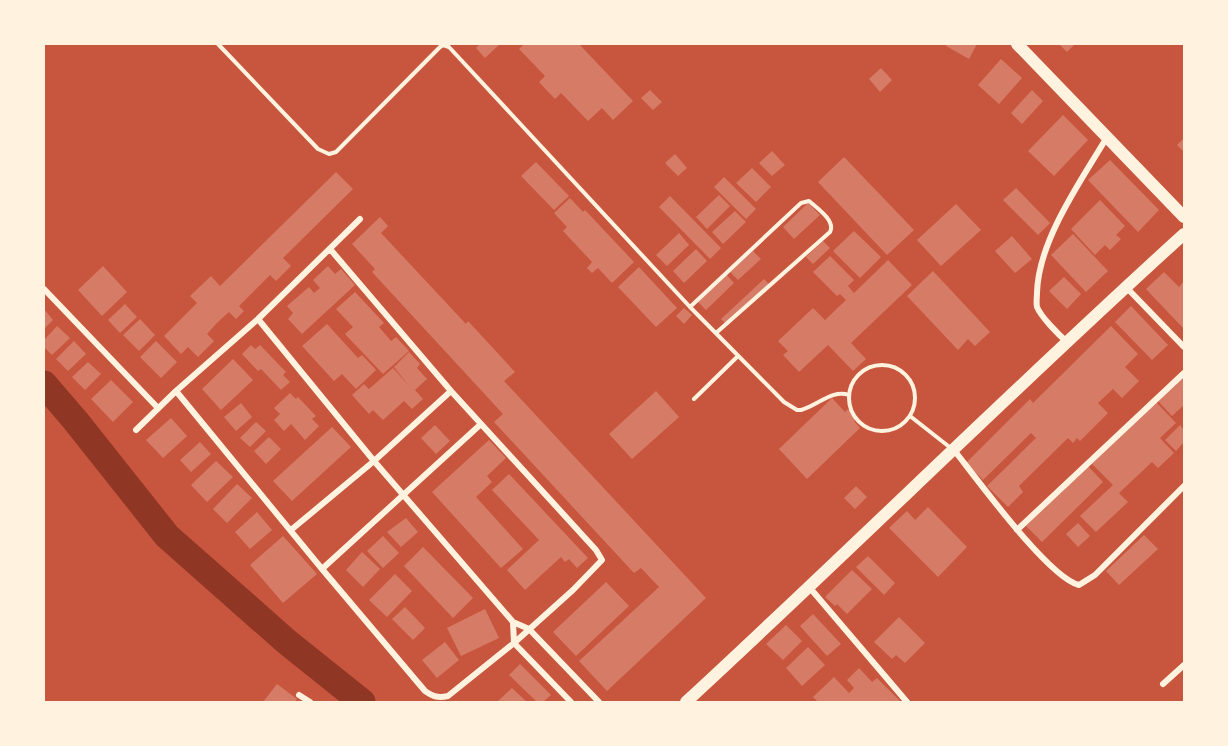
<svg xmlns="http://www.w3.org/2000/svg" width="1228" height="746" viewBox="0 0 1228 746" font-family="'Asap Condensed',sans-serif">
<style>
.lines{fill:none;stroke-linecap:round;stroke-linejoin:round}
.river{stroke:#8f3625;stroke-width:27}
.building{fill:#d67c66}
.service{stroke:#fff3e0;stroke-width:4}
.minor{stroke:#fff3e0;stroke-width:6}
.primary{stroke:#fff3e0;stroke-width:12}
</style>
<rect width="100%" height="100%" fill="#c8553d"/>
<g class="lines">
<path class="river" d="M44,384L75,420L167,536L287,642L362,702"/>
</g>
<path class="building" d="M480,44H500L485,58L476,48Z
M524,44H579L633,101L613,120L602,108L588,121L561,93L555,99L539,82L545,76L519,49Z
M948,44H977L969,59L946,46Z
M1059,44H1075L1067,52Z
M1001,59L1022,78L999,104L978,85Z
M881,68L892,80L880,92L869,79Z
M650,90L662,102L653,110L641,98Z
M1032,90L1043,101L1022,124L1011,113Z
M1063,115L1088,140L1054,176L1028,151Z
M1184,138V152L1177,145Z
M772,151L785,165L772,176L759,163Z
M675,154L687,168L678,176L665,163Z
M844,157L914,230L887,255L818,182Z
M1110,160L1159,210L1138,232L1088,180Z
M536,162L569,196L554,210L521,176Z
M752,168L771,187L756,202L736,183Z
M336,172L353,189L283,258L291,266L276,281L270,275L239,306L244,311L236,319L229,312L217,323L207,334L214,341L198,357L188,347L181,354L164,336L197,303L190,296L211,276L220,286Z
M724,177L756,209L746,219L714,187Z
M1016,188L1050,223L1038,235L1003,200Z
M719,195L730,206L707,229L696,217Z
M670,196L721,248L710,259L659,207Z
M570,198L583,212L585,210L634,262L612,283L598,268L592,273L587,268L592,262L563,231L567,227L554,213Z
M1100,200L1125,226L1116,235L1121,239L1110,250L1105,245L1095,255L1071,229Z
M808,203L820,215L794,239L783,227Z
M956,204L981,230L941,266L917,240Z
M735,211L746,222L723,244L712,232Z
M380,217L388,226L381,233L466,324L468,321L515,372L504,381L706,598L607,691L579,661L659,587L641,568L634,573L494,422L503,414L372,272L375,269L352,244Z
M854,231L881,257L860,278L833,251Z
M679,233L689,245L667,266L656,255Z
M1073,234L1108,271L1086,292L1051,255Z
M1012,236L1032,259L1015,273L995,251Z
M823,241L830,248L813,264L806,257Z
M696,249L707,261L684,283L673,271Z
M753,251L761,259L738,280L730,272Z
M830,256L854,280L848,286L854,293L888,260L912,285L851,343L866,359L853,371L828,345L799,372L783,355L788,351L778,341L813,308L825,320L846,300L840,294L837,296L813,272Z
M103,266L127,292L102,316L78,290Z
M328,266L335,274L341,269L355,285L302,334L288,319L293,313L287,306L309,287L314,293L320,288L313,280Z
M639,267L677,308L656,327L618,287Z
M933,271L990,332L975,346L968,339L958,350L907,296Z
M1164,272L1179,287L1184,281V329L1146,289Z
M726,274L734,283L706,310L698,302Z
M1064,277L1081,294L1067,309L1049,291Z
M764,279L769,284L726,324L721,319Z
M355,292L384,323L379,327L391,341L396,337L409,351L383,374L345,334L353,327L336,309Z
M125,304L137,317L120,333L108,320Z
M1131,306L1168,345L1152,360L1115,322Z
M684,308L692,315L684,324L676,316Z
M44,309L53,320L44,329Z
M140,319L155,335L139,351L123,335Z
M327,324L358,358L362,355L376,370L356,389L342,374L334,381L302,346Z
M57,326L70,338L52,355L44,347V340Z
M1111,326L1138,354L1125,367L1139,381L1122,398L1113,389L1098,403L1108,413L1080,441L1077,438L1073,443L1068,438L1019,486L1023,492L1008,507L987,486L1036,438L1031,433L983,480L966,463L1030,399L1033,403Z
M74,341L86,354L68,371L56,359Z
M156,341L177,362L161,378L140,357Z
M251,345L255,349L260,345L286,372L283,375L290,382L281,390L261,369L258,371L242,354Z
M409,352L420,364L417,368L427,379L415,390L423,399L412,409L404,401L383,420L373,410L369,414L352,395L364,384L369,389L393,368L409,386L394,367Z
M233,359L253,380L221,410L202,389Z
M88,362L101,374L85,390L72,377Z
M1184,376V405L1172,416L1158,401Z
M111,380L133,402L113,422L91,399Z
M656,391L679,417L632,459L609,434Z
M290,393L296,399L298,397L316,416L312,419L319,426L305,440L291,424L284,431L274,420L280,414L274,408Z
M832,398L845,412L848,409L857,419L854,421L860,428L807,479L779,449Z
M1156,402L1176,423L1160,438L1174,453L1158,468L1152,462L1119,493L1128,502L1096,532L1080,516L1113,485L1091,463Z
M241,403L252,417L236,431L224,417Z
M171,418L187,436L163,458L146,440Z
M256,422L266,431L250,447L240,438Z
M435,425L450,441L436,454L421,438Z
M1180,425L1184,430V442L1176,451L1165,440Z
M332,427L351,447L292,501L273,481Z
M269,437L281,449L266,464L254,451Z
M489,440L506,458L487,476L492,482L476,497L523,549L501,568L432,492Z
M200,442L211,454L191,472L180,460Z
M216,461L233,477L207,502L191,485Z
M1088,466L1103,482L1042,542L1026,526Z
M509,474L588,558L577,568L569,559L565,562L561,557L525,590L507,570L539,540L492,490Z
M237,484L252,498L227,523L213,509Z
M856,486L867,497L855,509L844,498Z
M928,507L967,547L938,577L889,528L907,511L915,520Z
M257,512L272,530L250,549L235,532Z
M406,518L418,532L401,547L387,532Z
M1078,523L1090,536L1078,547L1066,534Z
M1144,535L1158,549L1119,585L1106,571Z
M283,536L317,574L283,603L250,565Z
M383,536L399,553L383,568L367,551Z
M423,547L473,598L453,618L404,566Z
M362,552L380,569L363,587L346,570Z
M868,556L895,583L884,595L856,567Z
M852,570L872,589L847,614L837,604L835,606L825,597Z
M395,574L412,591L387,617L369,600Z
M606,582L629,606L576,656L553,632Z
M405,607L425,628L413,640L392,619Z
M485,609L499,638L461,656L447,628Z
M813,614L841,644L827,656L800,626Z
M899,617L925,643L905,663L896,655L892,659L874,642Z
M786,625L802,641L783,660L766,644Z
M445,642L459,660L437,678L422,660Z
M808,647L825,665L802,686L786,668Z
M520,664L551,695L543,702H537L509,675Z
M859,668L872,682L877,678L901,702H818L813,697L834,677L849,693L854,688L847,680Z
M277,684L297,699L295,702H263Z
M512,688L527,702H497Z"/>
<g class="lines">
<path class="service" d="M218,44L318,149L329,154L336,152L440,47L443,45L449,47L690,307L784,402L797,410H801C817,406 832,389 849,395
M690,307L801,203L809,201C817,208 836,221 830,232L716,333
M849 398a33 33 0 1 1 66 0a33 33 0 1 1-66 0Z
M694,399L738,356
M910,416L952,449"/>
<path class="minor" d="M1126,287L1184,347
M44,289L158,408
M258,319L374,461L513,622L529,629L599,702
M1067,342C1059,335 1041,317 1037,307C1036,303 1037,296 1037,293C1038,241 1081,181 1107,137
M176,391L322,569L425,691C434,697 438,698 448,696L514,643L573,590L602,560L596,550L451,391L330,249
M136,430L176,391L258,319L360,219
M954,450C977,479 1048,577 1079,585L1095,575L1184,486
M291,530L374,461L451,391
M1017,530L1184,373
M322,569L481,424
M810,588L907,702
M513,622L514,643L571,702
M1163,684L1184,665
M299,695L310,702"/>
<path class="primary" d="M1017,44L1184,217
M686,702C853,548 1015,387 1184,234"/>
</g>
<rect width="1228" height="746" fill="none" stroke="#fff3e0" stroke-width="90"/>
</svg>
